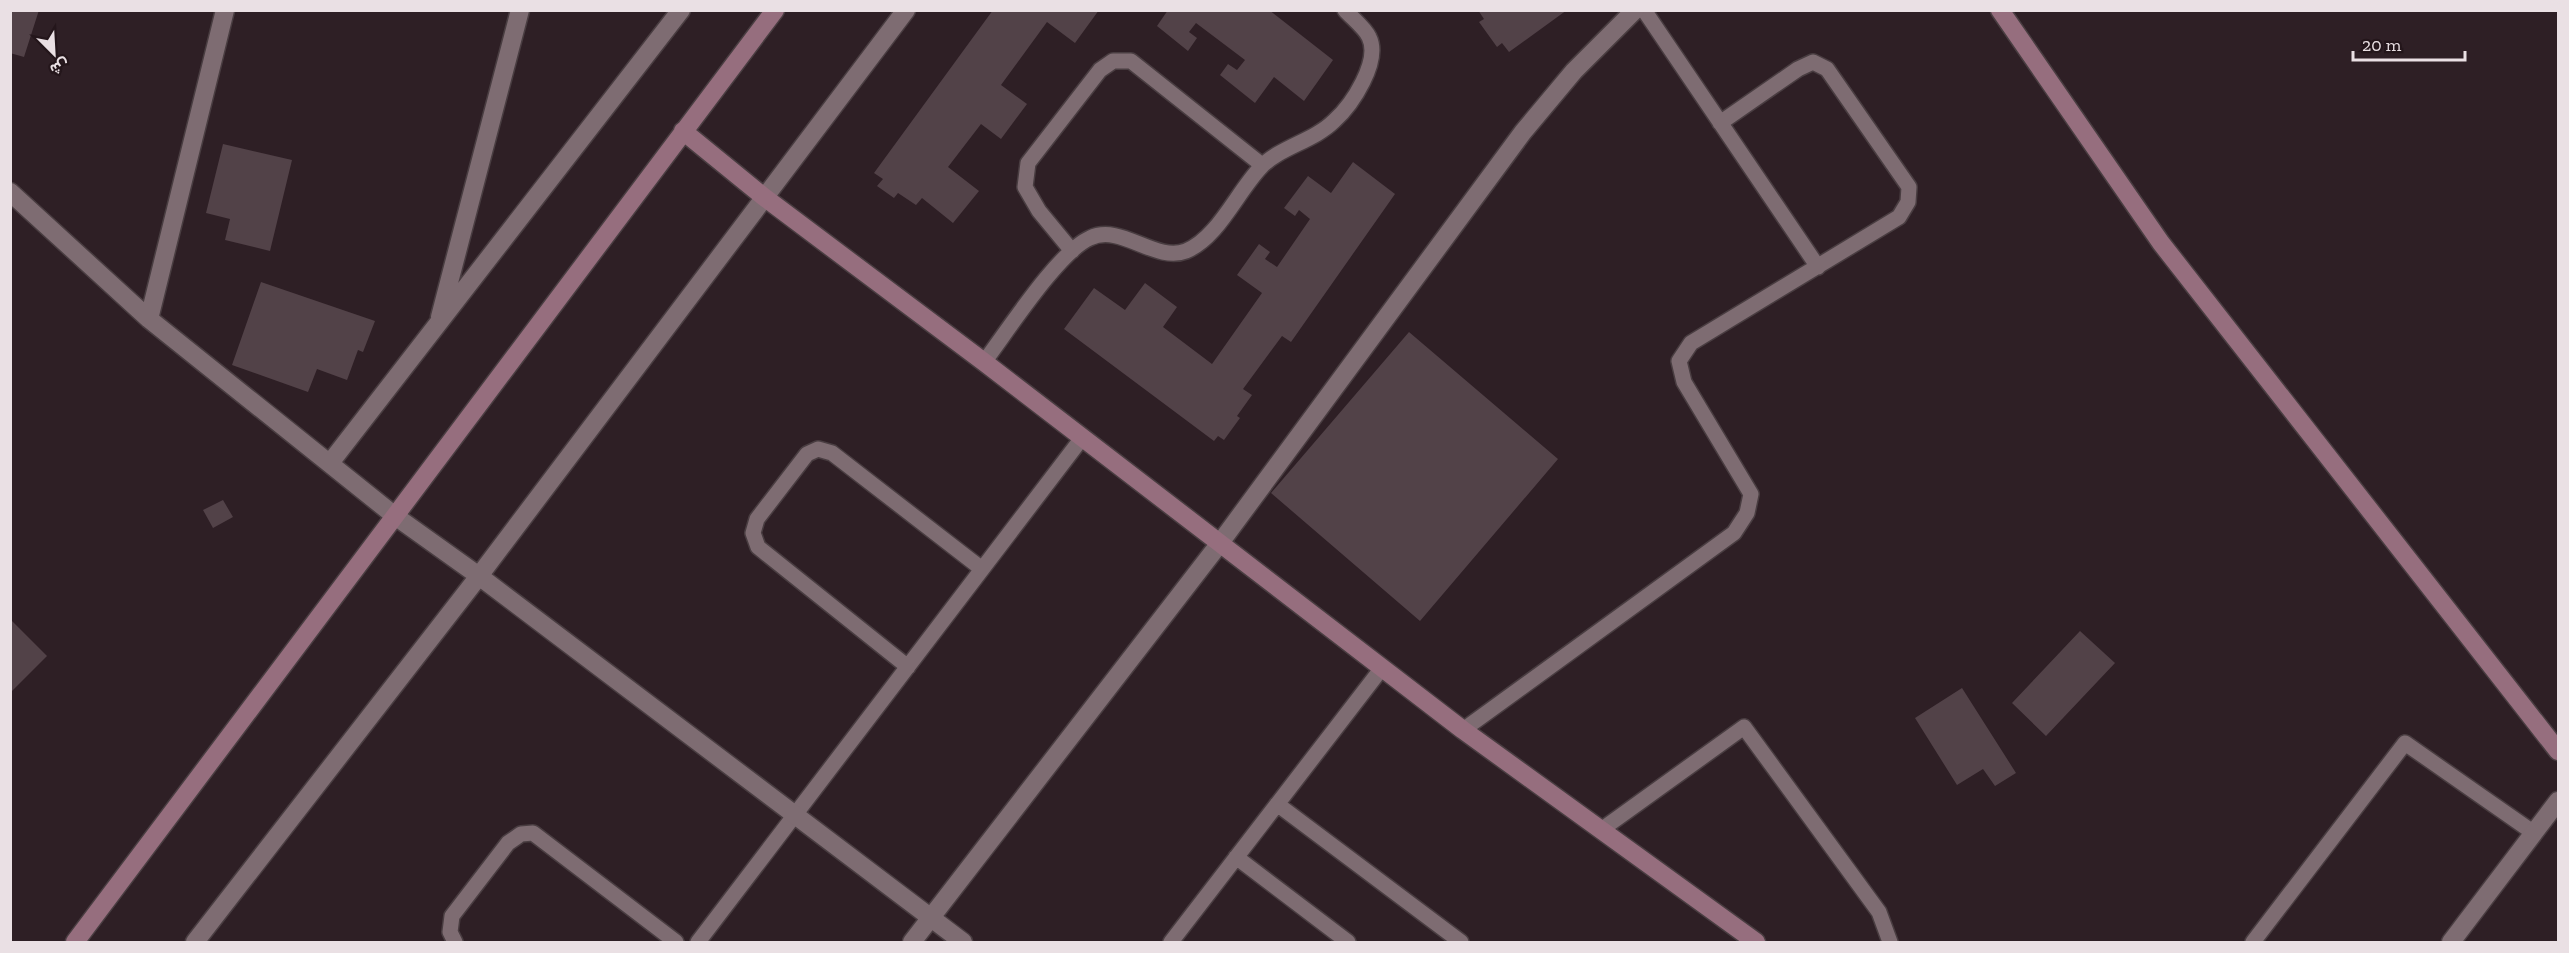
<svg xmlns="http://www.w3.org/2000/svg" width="2569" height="953" viewBox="0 0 2569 953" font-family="'Zilla Slab',Vazirmatn,serif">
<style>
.building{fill:#524248}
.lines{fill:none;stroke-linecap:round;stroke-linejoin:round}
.lane-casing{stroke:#493d41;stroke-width:18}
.street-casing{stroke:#493d41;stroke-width:21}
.secondary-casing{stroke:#493d41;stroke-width:21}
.lane{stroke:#7e6c72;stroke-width:15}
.street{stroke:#7e6c72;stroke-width:18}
.secondary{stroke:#966e7e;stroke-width:18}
</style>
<rect width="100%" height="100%" fill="#2e1f25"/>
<path class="building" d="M10,10H39L24,57L10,53Z
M993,10H1099L1075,43L1047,22L1001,85L1027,104L1001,139L981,124L948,167L979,191L953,223L922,198L916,205L898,193L894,198L877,186L883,179L874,173Z
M1168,10H1269L1333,60L1304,101L1274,77L1255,103L1220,75L1228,64L1237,70L1245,60L1196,23L1189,32L1197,38L1188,51L1157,26Z
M1478,10H1567L1509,52L1502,43L1497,47L1479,22L1484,19Z
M223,144L292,160L270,251L225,240L230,219L206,213Z
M1353,162L1395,194L1291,342L1282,336L1243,389L1252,395L1237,416L1240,418L1224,440L1218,436L1214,441L1064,329L1094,288L1125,310L1145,283L1177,307L1163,327L1212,364L1262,293L1237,275L1259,244L1270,252L1265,259L1277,267L1310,219L1299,210L1295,216L1284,208L1308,176L1331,193Z
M261,282L375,321L363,352L358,350L347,380L317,369L308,392L232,365Z
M1409,332L1558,459L1420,621L1271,493Z
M223,500L233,517L213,528L203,510Z
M10,619L47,656L10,693Z
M2080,631L2115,663L2046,736L2012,703Z
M1962,688L2016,773L1995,786L1983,769L1957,785L1915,718Z"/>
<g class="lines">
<defs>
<path id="lane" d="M1644,10L1818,267
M1072,251L1039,211L1025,187L1028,163L1100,70L1113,61H1131L1262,165
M984,362C1007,332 1058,252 1090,238C1121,223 1155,263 1186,251C1218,238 1237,192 1261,167C1280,147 1314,141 1334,121C1352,105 1381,61 1369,37C1365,28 1352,18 1345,10
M908,667L758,547L753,533L757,519L807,454L818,449L832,453L982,569
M1463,730L1734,533L1747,513L1751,494L1684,382L1679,361L1691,343L1899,217L1908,202L1909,187L1827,69L1813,62L1798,69L1720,123
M1277,804L1461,942
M1601,830L1744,727L1879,912L1890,942
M1236,857L1348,942
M455,942L450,932L452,916L508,843L521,834L533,833L676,942
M698,942L1082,438
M1171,942L1382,668
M2253,942L2405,743L2534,833"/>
<path id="street" d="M10,192L149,319L395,516L479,576L963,942
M440,317L520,10
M149,319L225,10
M330,463L681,10
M195,942L479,576L906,10
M912,942L1220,543L1523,132L1574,71L1635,10
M2451,942L2558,801"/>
<path id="secondary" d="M2000,10L2161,243L2558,751
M683,131L764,197L984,362L1463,730L1756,942
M75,942L775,10"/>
</defs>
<use href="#lane" class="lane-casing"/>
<use href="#street" class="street-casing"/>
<use href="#secondary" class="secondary-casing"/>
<use href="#lane" class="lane"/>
<use href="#street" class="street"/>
<use href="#secondary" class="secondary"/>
</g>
<rect width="2569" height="953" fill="none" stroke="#eae0e4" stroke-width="24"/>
<g transform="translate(54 54) rotate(156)" stroke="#24161b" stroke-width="4.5" paint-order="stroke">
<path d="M0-4.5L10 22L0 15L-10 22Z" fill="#eae0e4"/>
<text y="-9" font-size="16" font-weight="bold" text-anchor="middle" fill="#eae0e4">ش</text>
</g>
<path d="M2353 51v9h112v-9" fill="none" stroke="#eae0e4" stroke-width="3"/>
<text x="2362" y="51" font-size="18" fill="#eae0e4" stroke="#24161b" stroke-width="4.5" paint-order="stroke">20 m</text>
</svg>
